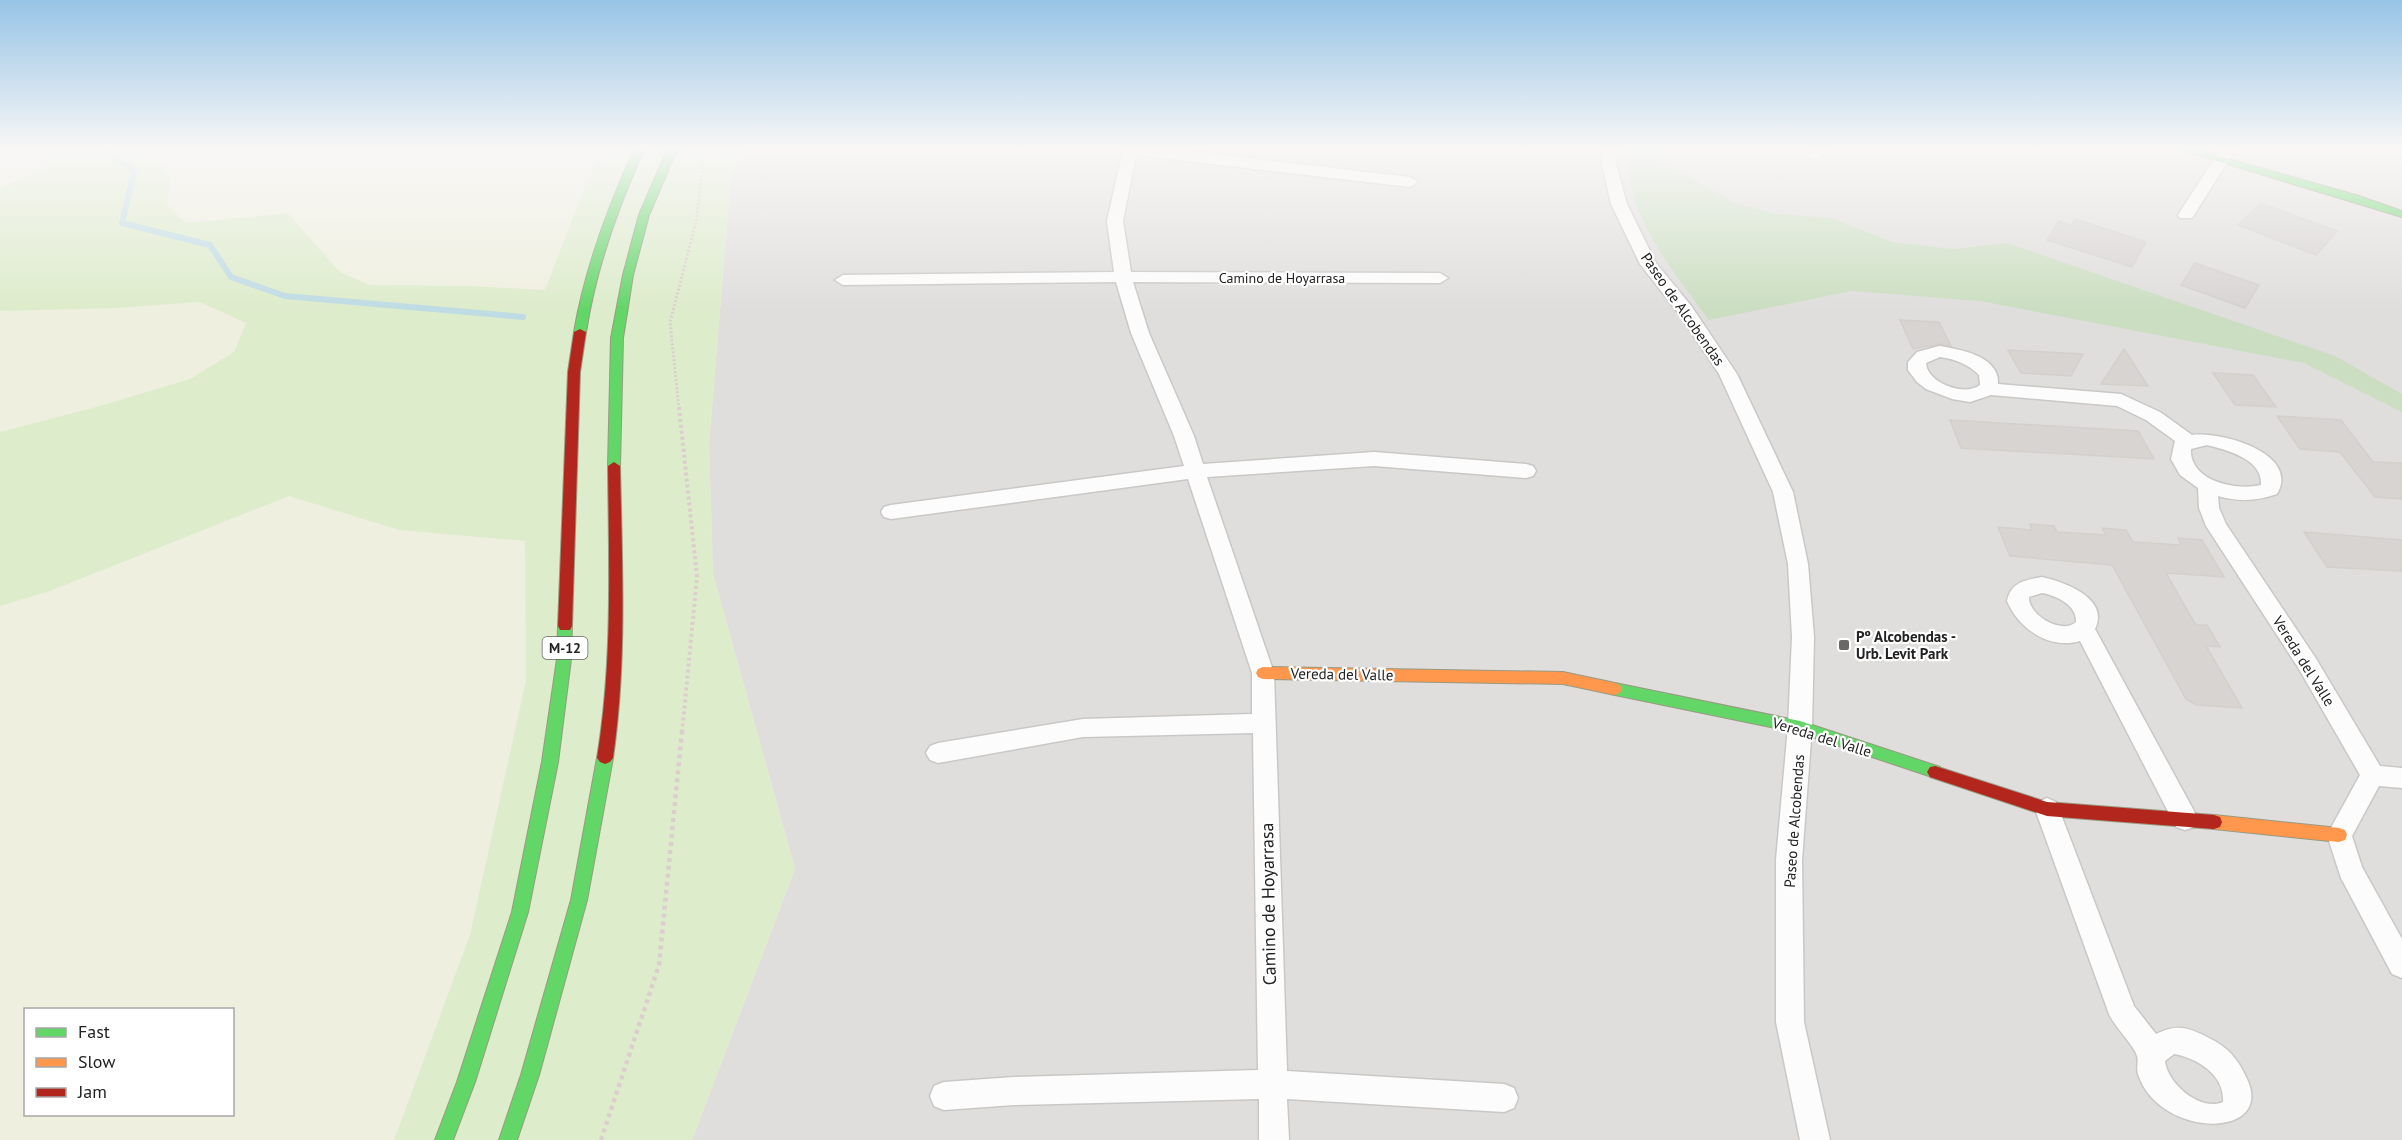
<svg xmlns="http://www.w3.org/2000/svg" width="2402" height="1140" viewBox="0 0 2402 1140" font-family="'PT Sans',sans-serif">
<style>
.residential{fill:#dfdedc}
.farmland{fill:#efefdf;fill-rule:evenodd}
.grass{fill:#ddeccb}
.forest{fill:#cbdec1}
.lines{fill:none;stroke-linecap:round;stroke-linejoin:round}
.stream{stroke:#bfdbe3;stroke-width:6}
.building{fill:#d7d4d2;stroke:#d3d0cc;stroke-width:1.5}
.street-casing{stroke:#c9c8c7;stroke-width:3}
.fast-casing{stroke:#999a82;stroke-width:2}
.slow-casing{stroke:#999a82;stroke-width:2}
.jam-casing{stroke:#999a82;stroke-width:2}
.path-far2{stroke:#dccecd;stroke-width:3;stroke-dasharray:2 2;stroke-linecap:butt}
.path-far1{stroke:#dccecd;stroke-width:4;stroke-dasharray:3 3;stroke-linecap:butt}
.path{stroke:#dccecd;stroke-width:4.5;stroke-dasharray:4 4;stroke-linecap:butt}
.street{fill:#fdfcfc;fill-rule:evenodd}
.fast{fill:#63d668;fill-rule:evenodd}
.slow{fill:#ff974d;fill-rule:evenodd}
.jam{fill:#b3261e;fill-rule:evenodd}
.poi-dot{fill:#6a6968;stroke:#fff;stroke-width:2}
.labels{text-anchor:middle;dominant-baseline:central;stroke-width:4.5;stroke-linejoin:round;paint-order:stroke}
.far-street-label{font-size:14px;fill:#222;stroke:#fff}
.shield{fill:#fff;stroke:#646464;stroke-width:1.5}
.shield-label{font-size:14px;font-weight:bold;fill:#222}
.street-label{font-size:15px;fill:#222;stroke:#fff}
.poi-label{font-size:15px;font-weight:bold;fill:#222;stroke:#fff;text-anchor:start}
.near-street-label{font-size:18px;fill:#222;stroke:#fff}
</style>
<rect width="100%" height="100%" fill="#f0eeeb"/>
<path class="residential" d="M742,150H2402V1140H692L795,869L713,574L709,444L731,178Z"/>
<path class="farmland" d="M0,150H26L47,168L0,188Z
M152,150H602L585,186L546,290L470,286L369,285L340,272L288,213L186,223L167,205L172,180Z
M201,302L246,323L234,352L190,379L100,406L0,432V311L118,308Z
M289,496L399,530L526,541V680L470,935L394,1140H0V606L50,591ZM26,1010H232V1114H26Z"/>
<path class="grass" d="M26,150H152L171,178L167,205L186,223L288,213L340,272L369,285L470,286L545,290L585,186L602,150H742L731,178L709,444L713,574L795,869L692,1140H394L470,935L526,680L525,541L399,530L289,496L50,591L0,606V432L100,406L190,379L234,352L246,323L200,302L118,308L0,311V188L47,168Z"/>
<path class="forest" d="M1629,150H1662L1661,160L1735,203L1777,214L1832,218L1892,242L1953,249L2007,243L2335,356L2402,394V412L2304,363L1980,301L1851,291L1709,320C1675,274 1622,211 1629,150Z"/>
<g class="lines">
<path class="stream" d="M106,150L134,171L122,223L210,245L231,277L285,296L523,317"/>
</g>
<path class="building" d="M2261,203L2337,231L2316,255L2238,225Z
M2075,219L2146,242L2132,267L2047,240L2059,221L2072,225Z
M2195,263L2259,285L2245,308L2181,285Z
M1900,320L1939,322L1951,346L1938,344L1913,349Z
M2124,349L2148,386L2101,384Z
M2008,350L2083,354L2071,376L2021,373Z
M2213,373L2253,375L2276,407L2235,405Z
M2277,416L2341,420L2373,462L2402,463V499L2375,497L2340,452L2300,449Z
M1950,420L2138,431L2154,459L1961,448Z
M2030,524L2054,526L2057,532L2106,535L2102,528L2126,530L2133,542L2181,545L2178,538L2202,540L2224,577L2166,573L2196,625H2207L2220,647L2206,646L2242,708L2196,705L2186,699L2112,565L2010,556L1998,527L2032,530Z
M2304,532L2402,540V571L2327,567Z"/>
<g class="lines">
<defs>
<path id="street" d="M1123,150H1177L1410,177L1418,182L1410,187L1136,155L1123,221L1131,272L1440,273L1448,278L1440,283L1133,282L1149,333L1194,436L1203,464L1374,452L1526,464L1533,466L1536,471L1533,476L1526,478L1374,466L1207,477L1274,673L1287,1071L1504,1084L1514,1088L1518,1098L1514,1108L1504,1112L1287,1099L1289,1140H1259V1099L1014,1105L944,1110L934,1106L930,1096L934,1086L944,1082L1014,1077L1258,1070L1253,733L1083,737L938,763L930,760L926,753L930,746L938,743L1083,719L1252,714V673L1188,479L891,519L884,517L881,512L884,507L891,505L1184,466L1174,436L1131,333L1116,282L843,285L835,280L843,275L1114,272L1107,221Z
M1603,150H1617L1616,164L1627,204L1656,263L1692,307L1737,374L1793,492L1808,564L1814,637L1812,727L1802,860L1804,1022L1830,1140H1800L1776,1022V860L1788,727L1792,637L1788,564L1773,492L1719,374L1679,314L1640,264L1611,204L1602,164Z
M1811,150H1828L1820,158L1815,159L1808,155Z
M2220,150H2235L2192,218H2180L2178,215Z
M1939,346C1959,349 2000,356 1998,384L2121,394L2160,412L2192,435C2220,431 2301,453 2277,494C2257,501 2239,502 2218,496L2219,508L2226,524L2315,657L2380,766L2402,768V788L2379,786L2352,836L2362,867L2402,939V978L2392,974L2341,878L2327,835L2360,775L2299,669L2206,526L2199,508L2198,488L2180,475L2171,459L2175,441L2146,420L2117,406L1991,395L1970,402L1952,399L1926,389L1917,382L1908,370V362L1917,352ZM1940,357C1955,359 1968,364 1979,375L1980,385C1965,397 1927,383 1926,363ZM2207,445C2227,450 2263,459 2261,485C2236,491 2189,481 2191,449Z
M2042,577C2064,582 2110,598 2095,629L2194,811L2197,819L2194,827L2185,830L2176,827L2080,641C2049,650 2018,628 2007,601C2011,582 2025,580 2042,577ZM2042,593C2057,596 2077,605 2076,622C2062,635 2028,615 2029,597Z
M2047,798L2056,802L2059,809L2134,1006L2156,1034C2179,1023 2189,1028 2211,1039C2227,1047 2238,1059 2245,1075C2280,1140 2159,1140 2138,1074C2136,1068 2139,1061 2137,1056C2136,1048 2114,1026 2109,1014L2035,809L2038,802ZM2174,1054C2197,1058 2225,1075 2223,1102C2200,1112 2167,1083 2165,1061Z"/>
<path id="fast" d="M634,150H644C617,209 596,268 586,332L584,334H576L574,332C585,268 607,209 634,150Z
M667,150H677L649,215L633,275L623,338L620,466L614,470L608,466L611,338L623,275L639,215Z
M2181,150H2197L2359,196L2402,211V217Z
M565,621L570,622L572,626L571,659L558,762L528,912L475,1082L453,1140H435L457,1082L512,912L542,762L557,659L558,626L560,622Z
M1615,683L1800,721L1940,767L1943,772L1940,777L1935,778L1800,733L1615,695L1610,693L1608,689L1610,685Z
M605,752L610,754L613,758L587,900L539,1075L517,1140H499L521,1075L571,900L597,758L600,754Z"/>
<path id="slow" d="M1263,667L1563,672L1615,683L1620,685L1622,689L1620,693L1615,695L1563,684L1263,679L1258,677L1256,673L1258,669Z
M2214,815L2339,828L2345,830L2347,835L2345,840L2339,842L2214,829L2208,827L2206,822L2208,817Z"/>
<path id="jam" d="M580,329L586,332L580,372L572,626L570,630H560L558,626L568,372L574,332Z
M614,462L620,466C622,564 627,661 613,758L610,762L605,764L600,762L597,758C613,661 609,564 608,466Z
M1935,766L2047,802L2214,815L2220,817L2222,822L2220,827L2214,829L2047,816L1930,777L1927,772L1930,767Z"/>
</defs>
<use href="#street" class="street-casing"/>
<use href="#fast" class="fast-casing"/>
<use href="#slow" class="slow-casing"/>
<use href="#jam" class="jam-casing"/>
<path class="path-far2" d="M679,409L670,322L696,222L704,159L710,150"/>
<path class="path-far1" d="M679,407L697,577L682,733"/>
<path class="path" d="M601,1140L659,965L682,731"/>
<use href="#street" class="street"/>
<use href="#fast" class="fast"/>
<use href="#slow" class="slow"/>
<use href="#jam" class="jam"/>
</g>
<linearGradient id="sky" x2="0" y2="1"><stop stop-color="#97c4e6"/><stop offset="0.48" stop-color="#f8f7f6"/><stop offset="1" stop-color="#f8f7f6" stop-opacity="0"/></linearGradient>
<rect width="2402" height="310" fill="url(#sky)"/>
<rect class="poi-dot" x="1838" y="639" width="12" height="12" rx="3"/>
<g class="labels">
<g class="far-street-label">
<text x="1282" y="278">Camino de Hoyarrasa</text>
</g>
<rect class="shield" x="542.5" y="637" width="45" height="22" rx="4.5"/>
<g class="shield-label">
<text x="565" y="648">M-12</text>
</g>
<g class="street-label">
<text transform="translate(1683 309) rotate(55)">Paseo de Alcobendas</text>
<text transform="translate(2304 661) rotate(58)">Vereda del Valle</text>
<text transform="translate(1342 674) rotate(1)">Vereda del Valle</text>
<text transform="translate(1822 737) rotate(17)">Vereda del Valle</text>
<text transform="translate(1794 821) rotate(-86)">Paseo de Alcobendas</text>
</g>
<g class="poi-label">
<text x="1856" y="636">Pº Alcobendas -<tspan x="1856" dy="17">Urb. Levit Park</tspan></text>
</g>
<g class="near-street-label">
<text transform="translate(1268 904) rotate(-91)">Camino de Hoyarrasa</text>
</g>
</g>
<rect x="24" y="1008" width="210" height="108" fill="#ffffff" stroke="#a7a7a7" stroke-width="1.5"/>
<rect x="36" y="1028" width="30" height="9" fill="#63d668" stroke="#a7a7a7" stroke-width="1.5"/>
<text x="78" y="1038" font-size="18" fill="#222222">Fast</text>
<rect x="36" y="1058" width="30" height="9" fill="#ff974d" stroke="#a7a7a7" stroke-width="1.5"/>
<text x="78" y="1068" font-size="18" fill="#222222">Slow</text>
<rect x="36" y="1088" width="30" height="9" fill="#b3261e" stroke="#a7a7a7" stroke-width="1.5"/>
<text x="78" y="1098" font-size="18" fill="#222222">Jam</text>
</svg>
